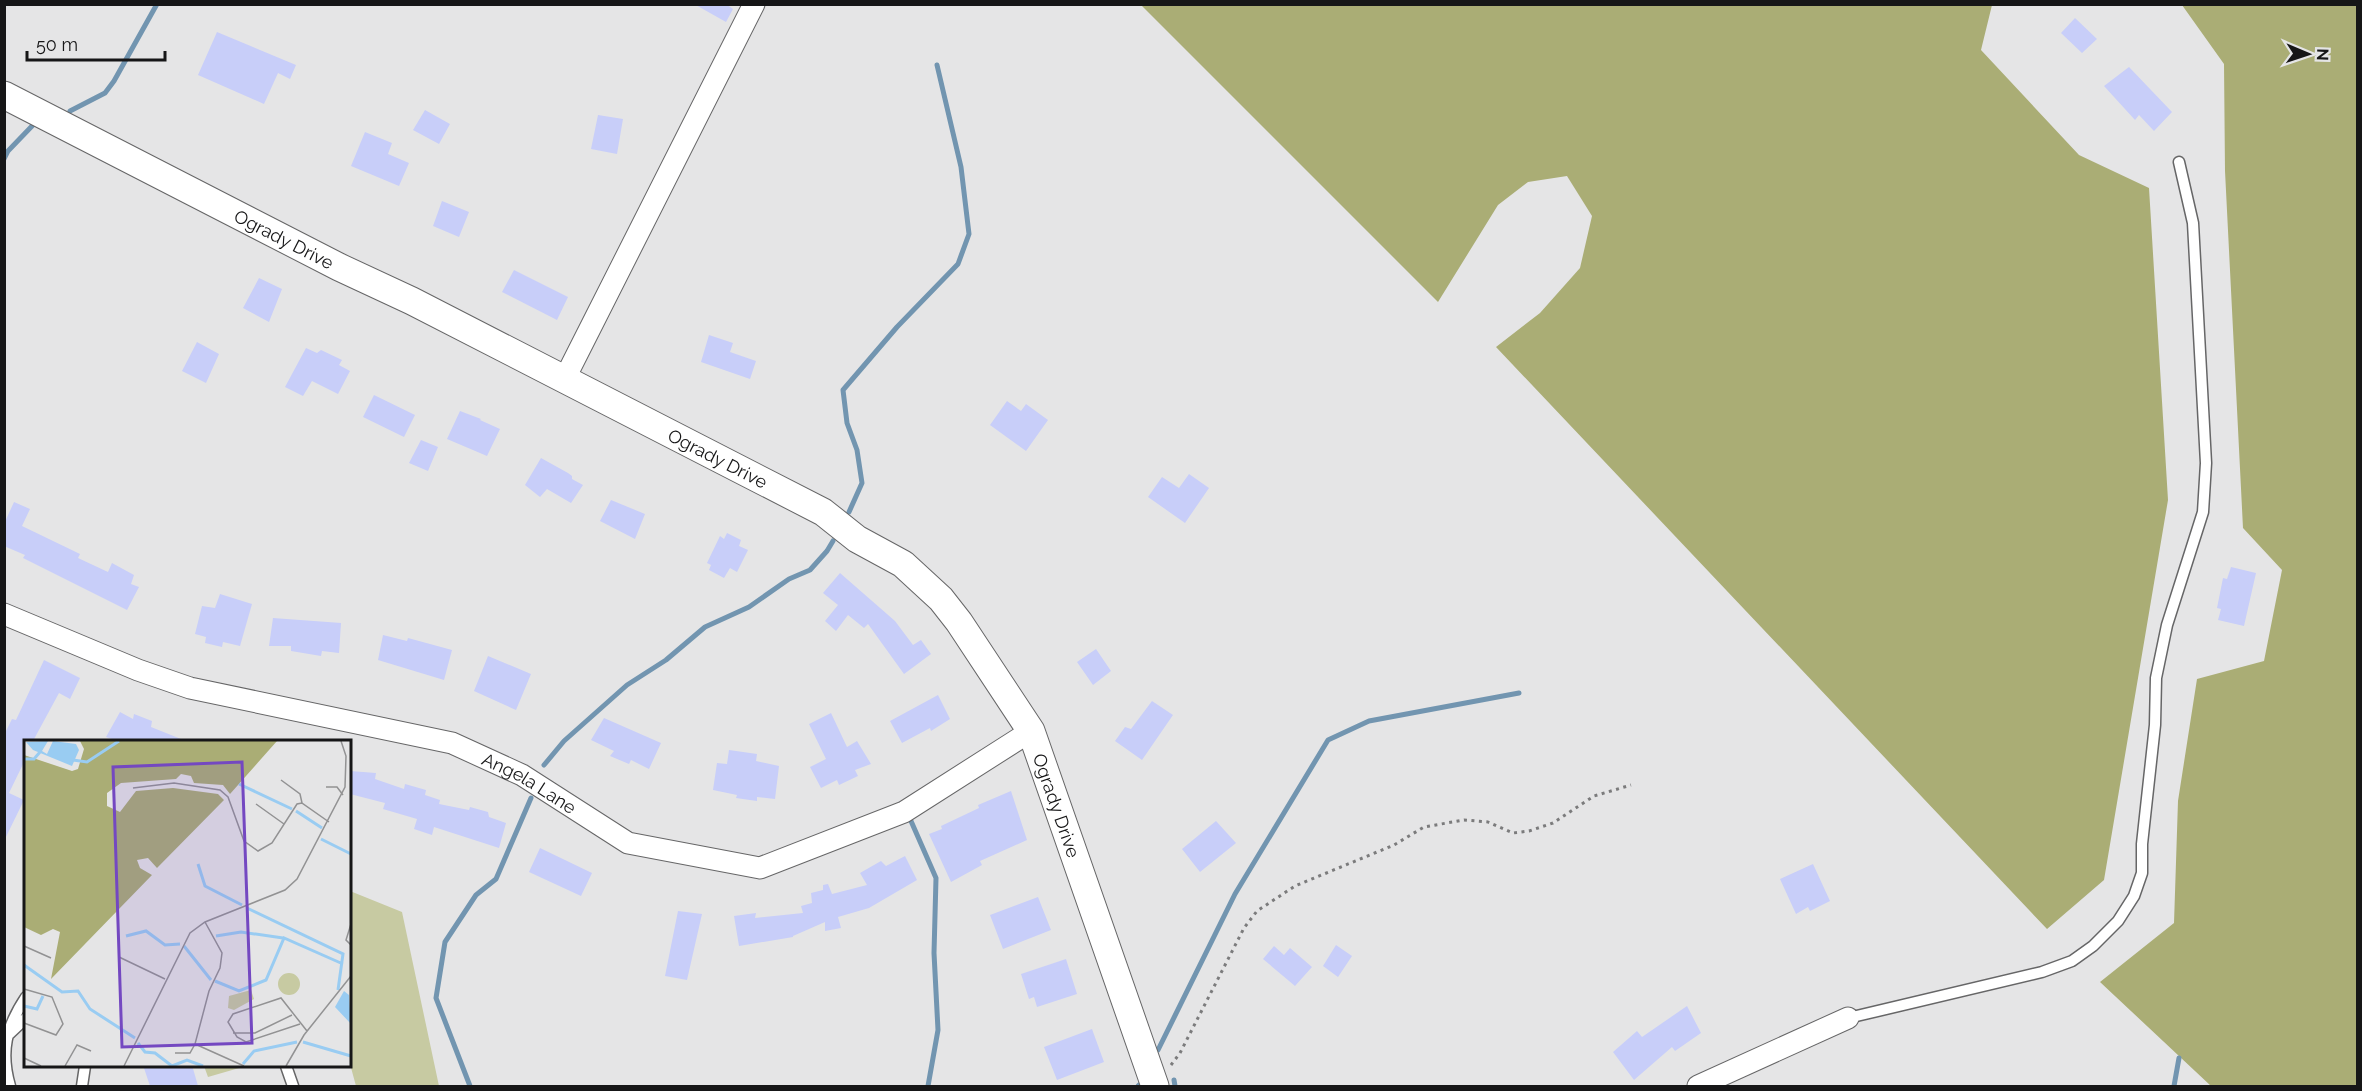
<svg xmlns="http://www.w3.org/2000/svg" width="2362" height="1091" viewBox="0 0 2362 1091" font-family="Raleway,sans-serif">
<style>
.green{fill:#c7caa2}
.forest{fill:#aaad75}
.lines{fill:none;stroke-linecap:round;stroke-linejoin:round}
.stream{stroke:#7295b0;stroke-width:5}
.building{fill:#c8cef9}
.service-casing{stroke:#666667;stroke-width:13}
.minor-casing{stroke:#666667;stroke-width:23}
.tertiary-casing{stroke:#666667;stroke-width:29}
.path{stroke:#7b7b7c;stroke-width:3;stroke-dasharray:3 4.5;stroke-linecap:butt}
.service{stroke:#fff;stroke-width:10}
.minor{stroke:#fff;stroke-width:21}
.tertiary{stroke:#fff;stroke-width:27}
.labels{text-anchor:middle;dominant-baseline:central;stroke-width:4.5;stroke-linejoin:round;paint-order:stroke}
.street-label{font-size:18px;fill:#161617;stroke:#e5e5e6}
.inset-river{fill:none;stroke:#99ccf2;stroke-width:3}
.inset-road{fill:none;stroke:#929293;stroke-width:1.5}
.view{fill:#7448c1;fill-opacity:0.15;stroke:#7448c1;stroke-width:3}
.inset-edge{fill:none;stroke:#161617;stroke-width:3}
</style>
<rect width="100%" height="100%" fill="#e5e5e6"/>
<path class="green" d="M350,891L402,912L439,1086H356L350,1064Z
M204,1066H246L208,1077Z"/>
<path class="forest" d="M1141,5H1992L1981,50L2079,155L2149,188L2168,500L2104,880L2047,929L1496,347L1540,313L1580,268L1592,216L1567,176L1528,182L1498,205L1438,302Z
M2182,5H2357V1086H2211L2100,982L2174,923L2178,801L2197,679L2264,661L2282,570L2243,528L2225,171L2224,64Z"/>
<g class="lines">
<path class="stream" d="M70,111L105,93L114,81L157,4
M4,159L8,151L33,125
M849,512L862,483L857,450L847,423L843,390L897,327L958,264L969,234L961,167L937,65
M544,765L564,741L627,685L666,660L705,627L749,607L789,579L810,570L827,551L833,541
M911,821L936,878L934,953L938,1030L928,1086
M1158,1050L1235,894L1328,740L1369,721L1519,693
M1174,1080L1175,1086
M470,1086L436,998L445,942L476,895L496,879L531,798
M1138,1086L1139,1085
M2174,1086L2179,1058"/>
</g>
<path class="building" d="M694,4H726L733,9L726,22Z
M2075,18L2097,39L2082,53L2061,33Z
M217,32L296,65L290,79L278,73L264,104L198,75Z
M2129,67L2172,112L2154,131L2139,115L2135,120L2104,86Z
M425,110L450,124L439,144L413,130Z
M598,115L623,119L617,154L591,149Z
M365,132L392,143L388,154L409,163L399,186L351,166Z
M442,201L469,212L459,237L433,226Z
M514,270L568,297L557,320L502,292Z
M259,278L282,289L269,322L243,308Z
M709,335L733,343L730,352L756,361L750,379L701,362Z
M197,342L219,354L206,383L182,371Z
M306,348L317,353L321,350L342,360L339,365L350,371L338,394L312,381L303,396L285,387Z
M374,395L415,415L404,437L363,417Z
M1007,401L1021,411L1026,404L1048,420L1026,451L990,425Z
M460,411L481,419L480,420L500,429L487,456L447,439Z
M421,440L438,447L428,471L409,463Z
M541,458L568,473L572,476V479L583,485L571,503L547,489L540,497L525,485Z
M1189,474L1209,488L1185,523L1148,497L1162,477L1179,488Z
M611,500L645,514L635,539L600,521Z
M14,502L30,509L22,526L80,554L78,558L108,572L112,563L134,575L131,584L139,587L127,610L23,558L25,555L4,546V524Z
M727,533L741,540L739,546L748,550L737,572L730,568L724,578L709,570L711,565L707,563L720,536L724,539Z
M2231,567L2256,573L2244,626L2218,620L2221,609L2217,608L2223,578L2227,579Z
M840,573L895,621L913,645L921,640L931,654L904,674L868,624L864,628L848,615L836,631L825,621L838,605L823,593Z
M220,594L252,604L240,646L223,642L222,647L205,643L206,637L195,634L202,606L215,608Z
M273,618L341,623L339,653L322,651L321,656L291,651V646H269Z
M383,635L407,641L408,638L452,650L444,680L378,660Z
M1096,649L1111,671L1093,685L1077,662Z
M488,656L531,674L516,710L474,691Z
M44,660L80,678L70,699L59,693L33,741H26V758L9,793L24,800L4,841V735L12,719L16,720Z
M938,695L950,719L931,731L930,728L902,743L890,721Z
M1152,701L1173,715L1142,760L1115,741L1125,727L1131,729Z
M120,712L133,719L134,714L152,721L151,727L186,741H118L106,737Z
M831,713L847,747L857,741L871,764L855,770L858,776L839,785L837,780L821,788L810,767L826,759L809,724Z
M604,718L661,743L649,769L631,760L629,764L610,756L614,751L591,740Z
M729,750L757,754L756,761L779,766L775,799L757,797V801L736,798L737,795L713,790L717,763L727,764Z
M350,771L376,773L375,779L404,789L405,784L426,790L425,795L440,800L439,804L469,810L470,807L488,812L489,817L506,823L499,848L434,827L432,835L414,829L417,819L383,809L385,803L350,794Z
M1011,791L1027,840L980,861L982,865L951,882L929,834L942,829L941,826L979,808L978,805Z
M1216,821L1236,843L1200,872L1182,849Z
M540,848L592,873L581,896L529,872Z
M905,856L917,880L869,908L838,917L841,928L825,931V922L793,936V937L739,946L734,916L756,913L755,918L803,913L801,906L812,903L811,893L823,890V885L828,884L832,894L867,885L860,873L881,861L886,866Z
M1813,864L1830,901L1810,911L1808,907L1796,914L1780,879Z
M1038,897L1051,930L1003,949L990,915Z
M678,911L702,914L687,980L665,976Z
M1336,945L1352,956L1338,977L1323,966Z
M1274,946L1284,955L1290,948L1312,967L1295,986L1263,959Z
M1066,959L1077,994L1037,1007L1034,997L1029,999L1021,974Z
M1687,1006L1701,1033L1675,1051L1672,1047L1634,1080L1613,1052L1637,1031L1642,1037Z
M1092,1029L1104,1062L1057,1080L1044,1047Z
M143,1065H192L198,1086H150Z"/>
<g class="lines">
<defs>
<path id="service" d="M1848,1018L2042,972L2072,961L2093,946L2118,921L2134,896L2142,873V844L2155,725L2156,678L2167,625L2203,512L2206,463L2193,223L2179,162
M8,1035L26,1018
M286,1066L293,1086
M10,1086C0,1052 6,1027 26,997
M82,1086L85,1066"/>
<g id="minor">
<path d="M564,380L754,4"/>
<path id="s1" d="M4,614L138,670L190,688L452,743L522,775L628,843L760,868L904,812L1031,731"/>
<path d="M1698,1086L1848,1018"/>
</g>
<g id="tertiary">
<path id="s2" d="M4,95L339,267L412,301L823,512L857,539L903,564L941,599L959,622L1031,731L1155,1086"/>
</g>
</defs>
<use href="#service" class="service-casing"/>
<use href="#minor" class="minor-casing"/>
<use href="#tertiary" class="tertiary-casing"/>
<path class="path" d="M1171,1065L1180,1053L1244,928L1257,911L1295,886L1394,845L1424,827L1464,820L1488,822L1513,833L1529,831L1553,823L1594,796L1631,785"/>
<use href="#service" class="service"/>
<use href="#minor" class="minor"/>
<use href="#tertiary" class="tertiary"/>
</g>
<g class="labels">
<g class="street-label">
<text stroke="none"><textPath href="#s2" startOffset="315">Ogrady Drive</textPath></text>
<text stroke="none"><textPath href="#s2" startOffset="801">Ogrady Drive</textPath></text>
<text stroke="none"><textPath href="#s1" startOffset="555">Angela Lane</textPath></text>
<text stroke="none"><textPath href="#s2" startOffset="1305">Ogrady Drive</textPath></text>
</g>
</g>
<g transform="translate(24 740)">
<rect width="327" height="327" fill="#e5e5e6"/>
<path d="M254 244a11 11 0 1 1 22 0a11 11 0 1 1-22 0ZM227,250L230,259L210,270L204,268L205,256Z" fill="#c7caa2"/>
<path d="M56,1H253L206,54L199,45L170,43L167,36L157,34L152,39L97,43L83,53V66L96,72L112,51L149,48L194,54L200,60L133,128L124,118L113,120L116,128L128,135L27,239L36,192L29,189L17,195L0,187V15L48,31L54,29L60,9Z" fill="#aaad75"/>
<path d="M24,1L18,11L23,14L29,1L52,4L55,10L48,26L9,10L2,2ZM320,251L325,255L327,284L311,267Z" fill="#99ccf2"/>
<path class="inset-river" d="M0,19H10L16,12M49,20L63,22L95,1M215,44L268,69M272,71L298,88M297,99L327,114M174,124L181,146L218,165M223,168L319,214L314,250M102,196L122,191L141,205L156,204M192,196L217,192L259,198M160,206L187,240M0,225L38,252L54,251L66,269L111,298M191,241L215,251L242,240L260,198L319,224M0,266L13,269L19,256M279,302L327,316M114,303L121,312L131,313L148,326L163,320L179,326M219,324L230,311L273,302"/>
<path class="inset-road" d="M257,40L276,54L278,63L305,82M302,47H313L319,55M109,48L150,43L196,50L204,57L220,101L234,111L248,103L273,64L278,63M232,64L260,84M327,184L322,200L327,205M0,206L27,218M95,217L141,239M0,249L28,257L39,284L32,295L0,283M276,284L222,302L213,297L204,282L209,274L257,258L283,291M209,293H231L268,275M171,304L220,326M151,313H166L171,304L185,251L196,228L198,213L181,182M0,318L17,326M41,326L53,305L67,311M100,326L166,193L181,182L261,150L273,139L321,47L322,16L317,1M262,326L280,295L327,236"/>
<path class="view" d="M218,22L228,303L98,307L89,27Z"/>
<rect width="327" height="327" class="inset-edge"/>
</g>
<rect width="2362" height="1091" fill="none" stroke="#161617" stroke-width="12"/>
<g transform="translate(2308 54) rotate(92)" stroke="#e5e5e6" stroke-width="4.5" paint-order="stroke">
<path d="M0-4.5L10 22L0 15L-10 22Z" fill="#161617"/>
<text y="-9" font-size="16" font-weight="bold" text-anchor="middle" fill="#161617">N</text>
</g>
<path d="M27 51v9h138v-9" fill="none" stroke="#161617" stroke-width="3"/>
<text x="36" y="51" font-size="18" fill="#161617" stroke="#e5e5e6" stroke-width="4.5" paint-order="stroke">50 m</text>
</svg>
